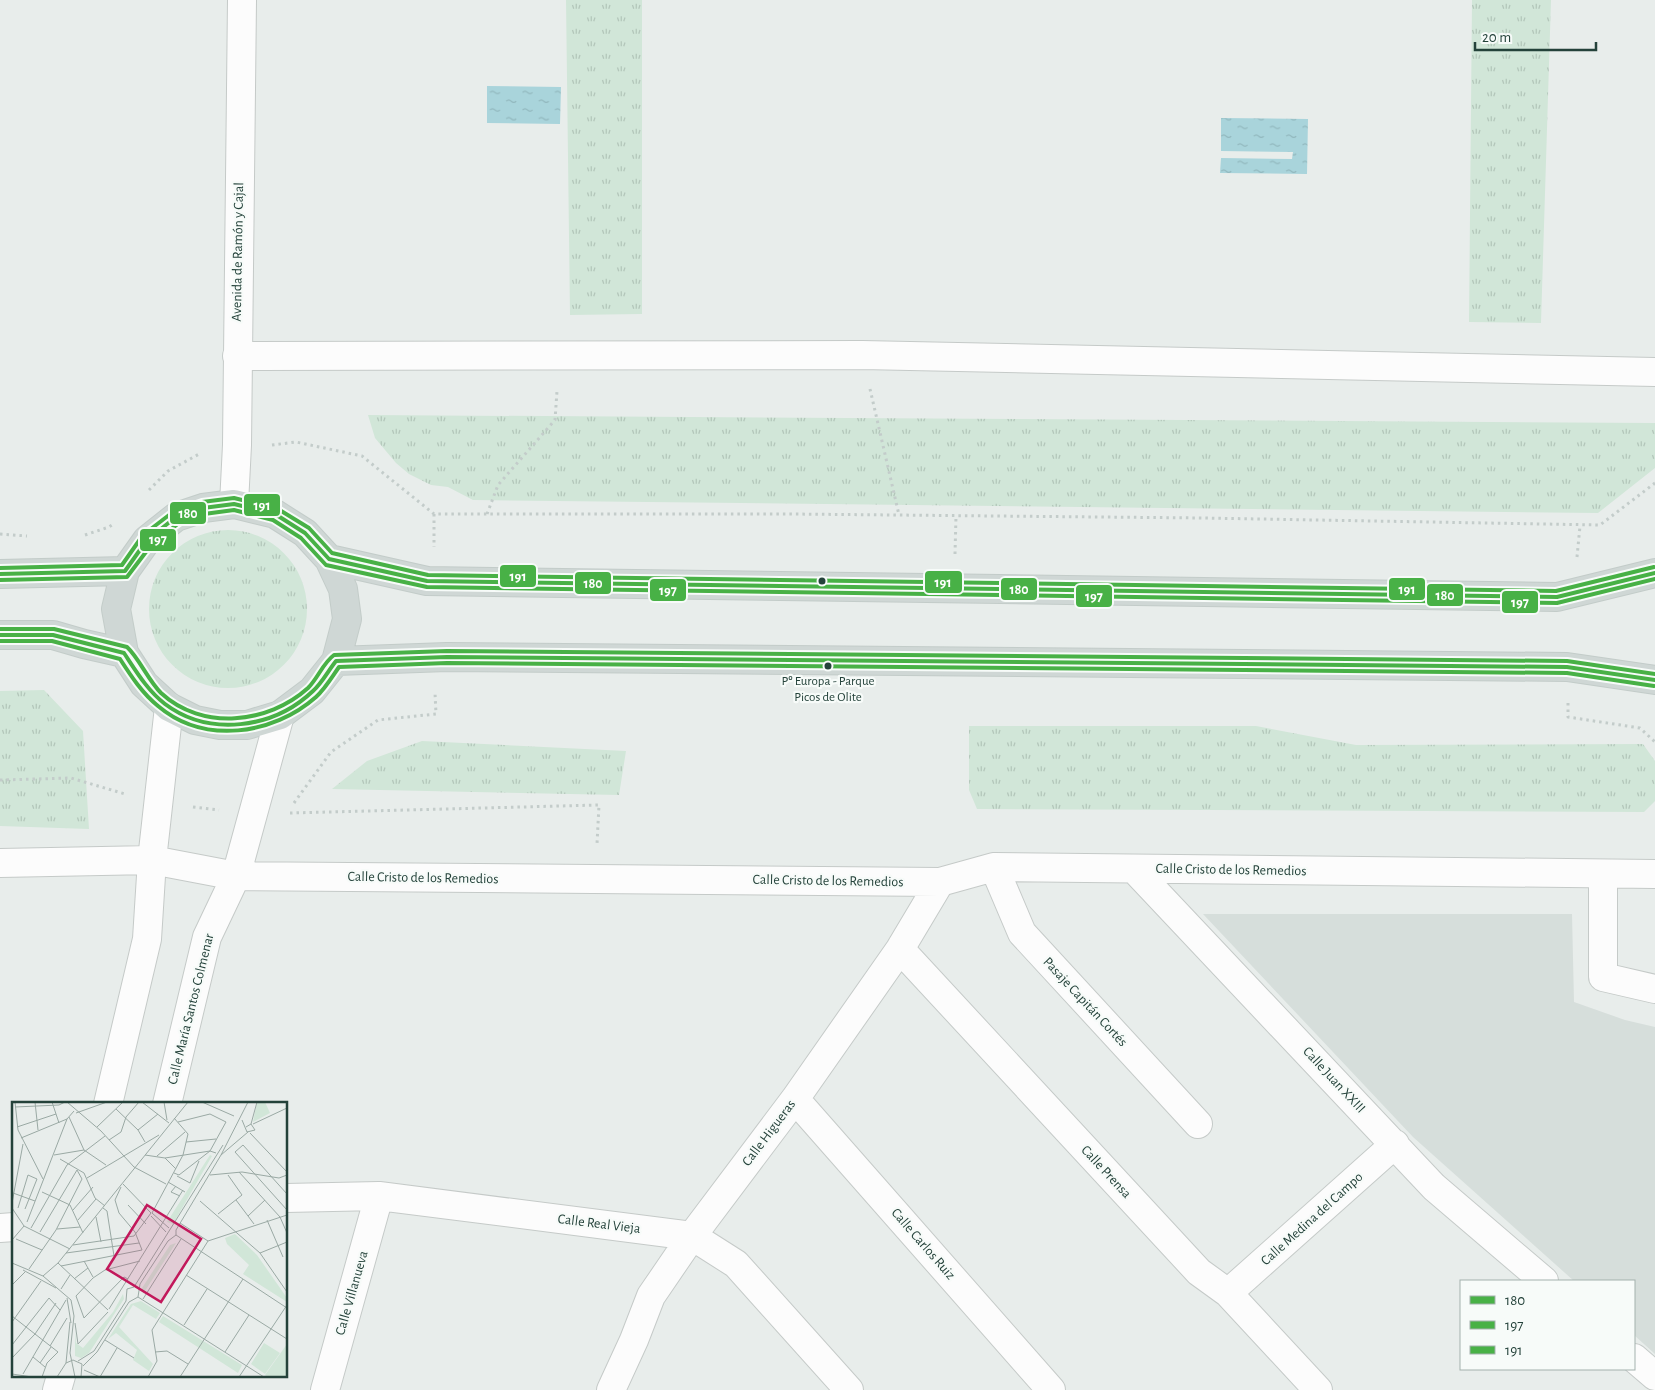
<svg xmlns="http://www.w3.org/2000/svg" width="1655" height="1390" viewBox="0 0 1655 1390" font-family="'Alegreya Sans',sans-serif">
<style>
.built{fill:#d6dedb}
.grass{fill:url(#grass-tufts)}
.water{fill:url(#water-ripples)}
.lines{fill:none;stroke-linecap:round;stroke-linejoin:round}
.street-casing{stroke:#c5cac8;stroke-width:30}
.primary-casing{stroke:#c3ccc9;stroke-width:30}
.path{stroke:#c3ccca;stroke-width:3;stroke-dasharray:2.5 4;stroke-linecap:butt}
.street{stroke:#fcfcfc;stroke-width:28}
.primary{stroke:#cfd7d5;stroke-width:28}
.bus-1-casing{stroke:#f7fbf9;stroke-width:8}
.bus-2-casing{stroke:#f7fbf9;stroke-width:8}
.bus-3-casing{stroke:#f7fbf9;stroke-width:8}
.bus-1{stroke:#48b146;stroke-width:4}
.bus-2{stroke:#48b146;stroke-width:4}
.bus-3{stroke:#48b146;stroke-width:4}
.bus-dot{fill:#24423a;stroke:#f7fbf9;stroke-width:2}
.labels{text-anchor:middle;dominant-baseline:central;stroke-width:4.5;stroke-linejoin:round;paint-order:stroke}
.bus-label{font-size:13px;fill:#24423a;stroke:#f7fbf9}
.street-label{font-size:14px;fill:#24423a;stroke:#f7fbf9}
.inset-road{fill:none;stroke:#9aa9a4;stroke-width:1}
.view{fill:#c2185b;fill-opacity:0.15;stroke:#c2185b;stroke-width:2.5}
.inset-edge{fill:none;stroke:#24423a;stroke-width:2.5}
.line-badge{stroke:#f7fbf9;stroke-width:2}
.badge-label{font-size:14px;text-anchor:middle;font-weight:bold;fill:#fff}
</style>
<defs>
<pattern id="grass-tufts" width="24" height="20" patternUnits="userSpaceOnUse" patternTransform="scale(1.25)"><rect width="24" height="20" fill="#d1e6d8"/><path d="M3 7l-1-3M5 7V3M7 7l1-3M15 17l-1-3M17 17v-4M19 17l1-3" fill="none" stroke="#b3c6ba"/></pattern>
<pattern id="water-ripples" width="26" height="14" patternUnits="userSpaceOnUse" patternTransform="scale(1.25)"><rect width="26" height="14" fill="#a9d4db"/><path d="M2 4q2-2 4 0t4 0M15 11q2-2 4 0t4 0" fill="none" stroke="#91b7bd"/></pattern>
</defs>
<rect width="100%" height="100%" fill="#e8edeb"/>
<path class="built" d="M1203,914H1572L1574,1002L1625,1020L1655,1027V1354L1634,1335V1281H1574L1413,1137Z"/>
<path class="grass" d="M566,0H642V314L570,315Z
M1472,0H1551L1541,323L1469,322Z
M368,415L1655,423V468L1598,513L473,500L448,487L431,485L409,474L396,463L375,438Z
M149 609a79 79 0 1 1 158 0a79 79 0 1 1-158 0Z
M44,690L83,731L89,829L0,826V691Z
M969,726H1256L1356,745L1643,744L1655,761V801L1644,812L977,809L969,790Z
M422,741L626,751L619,795L332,789L367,761Z"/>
<path class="water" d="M487,86L561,87L560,124L487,123Z
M1221,118L1308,119L1307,174L1220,173L1221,158L1292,159L1293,152L1221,151Z"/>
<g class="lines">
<defs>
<path id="street" d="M237,356L862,355L1655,372
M234,504L237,445L242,0
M0,863L152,860L236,876L940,882L994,867L1655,874
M994,867L1022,933L1198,1124
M1134,869L1434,1187L1544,1281
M1603,875V977L1655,989
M900,949L1199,1272L1228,1293L1318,1390
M795,1099L1051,1390
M108,1104L147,939L152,860L169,707
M167,1104L207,937L236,876L280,715
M286,1198L379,1196L692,1236L736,1264L849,1390
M0,1228L14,1227
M1228,1293L1395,1144
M1634,1358L1655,1376
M57,1390L61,1376
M325,1390L379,1196
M611,1390L634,1340L651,1296L692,1236L795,1099L900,949L940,882"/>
<path id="primary" d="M234,504L275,514L305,533L329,559L343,589L347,619L336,661L312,691L280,715L247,725H220L195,720L169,707L144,684L124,653L116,609L125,571L147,540L176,517L203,508Z
M329,559L427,581L1557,597L1655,573
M0,574L125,571
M0,635H53L84,644L124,653
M336,661L447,657L1567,667L1655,680"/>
</defs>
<use href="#street" class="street-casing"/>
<use href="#primary" class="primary-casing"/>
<path class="path" d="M870,389L899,515
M272,445L296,442L362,456L434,514H791L1203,518L1600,525L1655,483
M149,490L168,471L201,453
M434,514V547
M487,514L498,485L555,420L557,391
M0,534L27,536
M85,535L109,527L112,525
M955,554L956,516
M1577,557L1580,526
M1568,703V717L1640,728L1655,742
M0,780L71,778L125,794
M294,803L331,752L378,720L436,714L435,693
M193,807L219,810
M290,813L599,805L597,844"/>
<use href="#street" class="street"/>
<use href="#primary" class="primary"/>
<defs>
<path id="bus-1" d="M0,574L125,571L147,540L176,517L203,508L234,504L275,514L305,533L329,559L427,581L1557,597L1655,573
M0,635H53L124,653C136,671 147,690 165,704C209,737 273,729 313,691C322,683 328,671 336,661L447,657L1567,667L1655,680"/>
<path id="bus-2" d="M0,580L127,577L152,544L179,523L204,514L234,510L273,520L301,538L326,565L427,587L1557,603L1655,579
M0,641H52L120,659C131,676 142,693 158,706C204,745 273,735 316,697C325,689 332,677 339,667L447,663L1567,673L1654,686"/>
<path id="bus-3" d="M0,568L122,565L143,535L173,512L202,502L234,498L278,509L309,528L332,553L428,575L1556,591L1654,567
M0,629H54L127,647C139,658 148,680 161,693C202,731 268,724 308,688C318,678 323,663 334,655L447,651L1567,661L1655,674"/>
</defs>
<use href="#bus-1" class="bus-1-casing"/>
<use href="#bus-2" class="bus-2-casing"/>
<use href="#bus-3" class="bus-3-casing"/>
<use href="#bus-1" class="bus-1"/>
<use href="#bus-2" class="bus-2"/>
<use href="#bus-3" class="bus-3"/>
</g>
<g class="bus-dot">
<circle cx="822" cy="581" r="4.5"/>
<circle cx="828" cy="666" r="4.5"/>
</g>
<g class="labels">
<g class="bus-label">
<text x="828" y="681">Pº Europa - Parque<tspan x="828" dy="16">Picos de Olite</tspan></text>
</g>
<g class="street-label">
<text transform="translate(238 252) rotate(-89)">Avenida de Ramón y Cajal</text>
<text transform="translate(1231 870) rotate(1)">Calle Cristo de los Remedios</text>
<text transform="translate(423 878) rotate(1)">Calle Cristo de los Remedios</text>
<text transform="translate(828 881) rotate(1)">Calle Cristo de los Remedios</text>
<text transform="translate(1085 1002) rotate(47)">Pasaje Capitán Cortés</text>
<text transform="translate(191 1009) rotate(-76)">Calle María Santos Colmenar</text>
<text transform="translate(1334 1080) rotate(47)">Calle Juan XXIII</text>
<text transform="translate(769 1133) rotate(-53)">Calle Higueras</text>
<text transform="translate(1106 1172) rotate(47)">Calle Prensa</text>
<text transform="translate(1312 1219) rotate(-42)">Calle Medina del Campo</text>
<text transform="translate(599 1224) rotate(7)">Calle Real Vieja</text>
<text transform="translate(923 1244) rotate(49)">Calle Carlos Ruiz</text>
<text transform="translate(352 1293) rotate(-74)">Calle Villanueva</text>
</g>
</g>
<g transform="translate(12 1102)">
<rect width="275" height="275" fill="#e8edeb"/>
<path d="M245,0H253L258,11L241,20ZM198,53L200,54L161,122L155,120ZM223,132L245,153L275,196V200L231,172L237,163L215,142L213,136ZM164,141L131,192L130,186L158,143ZM111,192L112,197L77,251L69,256L63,254V229L64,241L71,246L101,210ZM129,199L148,211L144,217L121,203L107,225L141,262L137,269L121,258L125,248L104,231L96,237L119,202ZM151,214L230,263L226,271L147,220ZM252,241L268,251L253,272L239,262ZM275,242V275H255L253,273Z" fill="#d1e6d8"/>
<path class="inset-road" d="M3,0L6,28L31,77M23,0L26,28M40,0L47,21M55,0L89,29L122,65L154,82M130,0L157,21M152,0L155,18M190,0L222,14M3,5L47,3L53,0M104,7L126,28L133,40M64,11L95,0M57,15L72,48M230,18L235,30L243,28L239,22L234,25M239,22L245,0M241,22L275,6M5,25L44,12M85,25L111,0M126,28L146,12M238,31L275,70M9,36L55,17M97,38L109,30L114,15L127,0M174,40L204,37M72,48L94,63M42,53L72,48M133,53L153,56L198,49L214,20L198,12L166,20M209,53L236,30M145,54L173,30M153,56L164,67M48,57L72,71L83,96L93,104M227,70L268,115L275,131M162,71L167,73L198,49L204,51M198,73L230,70L267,76L275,73M165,74L178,81L187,59M75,76L147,33M156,80L173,90M111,82L139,111M164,84L159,90L168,94M109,85L103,98L107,111L123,130L130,148M30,90L58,103L71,131M1,91L23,99M275,92L231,43L223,50L275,108M224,98L242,122M188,99L248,151L275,190M0,101L11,42M116,103L134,122M0,106L12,124L58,147M6,106L16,73L25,77L13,107M91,106L95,109L102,154M61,108L81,85M140,111L171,53L176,32L162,16M140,111L157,126M206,112L230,93L216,73M139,114L154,130M236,114L253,98M84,115L89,140M66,118L84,97M255,118L271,155M15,120L55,17L62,9M168,121L196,139M19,126L55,63L93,34M45,127L68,125M164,133L275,206M4,137L30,148M0,138L12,124M196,139L275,113M61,143L122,134L139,111M54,151L127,141M248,151L275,140M72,159L81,175M0,161L31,174L59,198L62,214L58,251L63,275M46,161L96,208M49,164L130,148M17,167L44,128L70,77L65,68L28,130M11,168L44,186M174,173L275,237M31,174L46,161L176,0M62,177L76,166M116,177L112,175L72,216L64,194L81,176L93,168L128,159M0,183L13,170M122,185L211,43M49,187L58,173M126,195L252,275M55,196L59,221M131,197L169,137M97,207L171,88M0,214L46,250L35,261L30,275M0,220L29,179M63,221L66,242L96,210M172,223L195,187M93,238L122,256M0,243L37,196L48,208M38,244L55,216M143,250L155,249L176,262M213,250L237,213M21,255L33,265M0,256L23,232L44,201M66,259L82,249L114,199L115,187L122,185M28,261L39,245M54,261L58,220M71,264L85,250L117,200L126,195L128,182L156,139L164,133V128L209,53L236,0M72,268L88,275M0,272L20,275M11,272L54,198M45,275L54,261L61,258L70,262L69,275M88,275L105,246M136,275L145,259L140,228L196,139M168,275L231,177M227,275L275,203"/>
<path class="view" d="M135,103L189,137L149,200L95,167Z"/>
<rect width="275" height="275" class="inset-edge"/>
</g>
<g class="line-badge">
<rect x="243" y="493" width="38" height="24" rx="5" fill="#48b146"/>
<rect x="169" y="501" width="38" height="24" rx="5" fill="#48b146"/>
<rect x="139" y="528" width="38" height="24" rx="5" fill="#48b146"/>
<rect x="499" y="564" width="38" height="24" rx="5" fill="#48b146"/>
<rect x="924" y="570" width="39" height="24" rx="5" fill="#48b146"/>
<rect x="574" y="571" width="38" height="24" rx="5" fill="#48b146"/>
<rect x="1388" y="577" width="38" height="24" rx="5" fill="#48b146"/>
<rect x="1000" y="577" width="38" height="24" rx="5" fill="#48b146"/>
<rect x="649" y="578" width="38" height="24" rx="5" fill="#48b146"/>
<rect x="1426" y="583" width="38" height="24" rx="5" fill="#48b146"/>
<rect x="1075" y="584" width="38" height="24" rx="5" fill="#48b146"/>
<rect x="1501" y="590" width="38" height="24" rx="5" fill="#48b146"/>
</g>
<g class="badge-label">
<text x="262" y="510">191</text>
<text x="188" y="518">180</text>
<text x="158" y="544">197</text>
<text x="518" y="581">191</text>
<text x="943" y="587">191</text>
<text x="593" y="588">180</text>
<text x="1407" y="594">191</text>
<text x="1019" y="594">180</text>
<text x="668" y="595">197</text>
<text x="1445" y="600">180</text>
<text x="1094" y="601">197</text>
<text x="1520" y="607">197</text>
</g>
<rect x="1460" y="1280" width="175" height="90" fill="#f7fbf9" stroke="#a3b1ad"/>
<rect x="1470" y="1296" width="25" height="8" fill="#48b146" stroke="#a3b1ad"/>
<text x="1505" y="1305" font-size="15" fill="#24423a">180</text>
<rect x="1470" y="1321" width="25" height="8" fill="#48b146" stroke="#a3b1ad"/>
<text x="1505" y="1330" font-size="15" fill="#24423a">197</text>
<rect x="1470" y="1346" width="25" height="8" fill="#48b146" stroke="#a3b1ad"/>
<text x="1505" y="1355" font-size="15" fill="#24423a">191</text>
<path d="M1475 42v8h121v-8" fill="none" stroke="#24423a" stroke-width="2.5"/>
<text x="1482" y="42" font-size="15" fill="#24423a" stroke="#f7fbf9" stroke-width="4" paint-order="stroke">20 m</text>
</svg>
